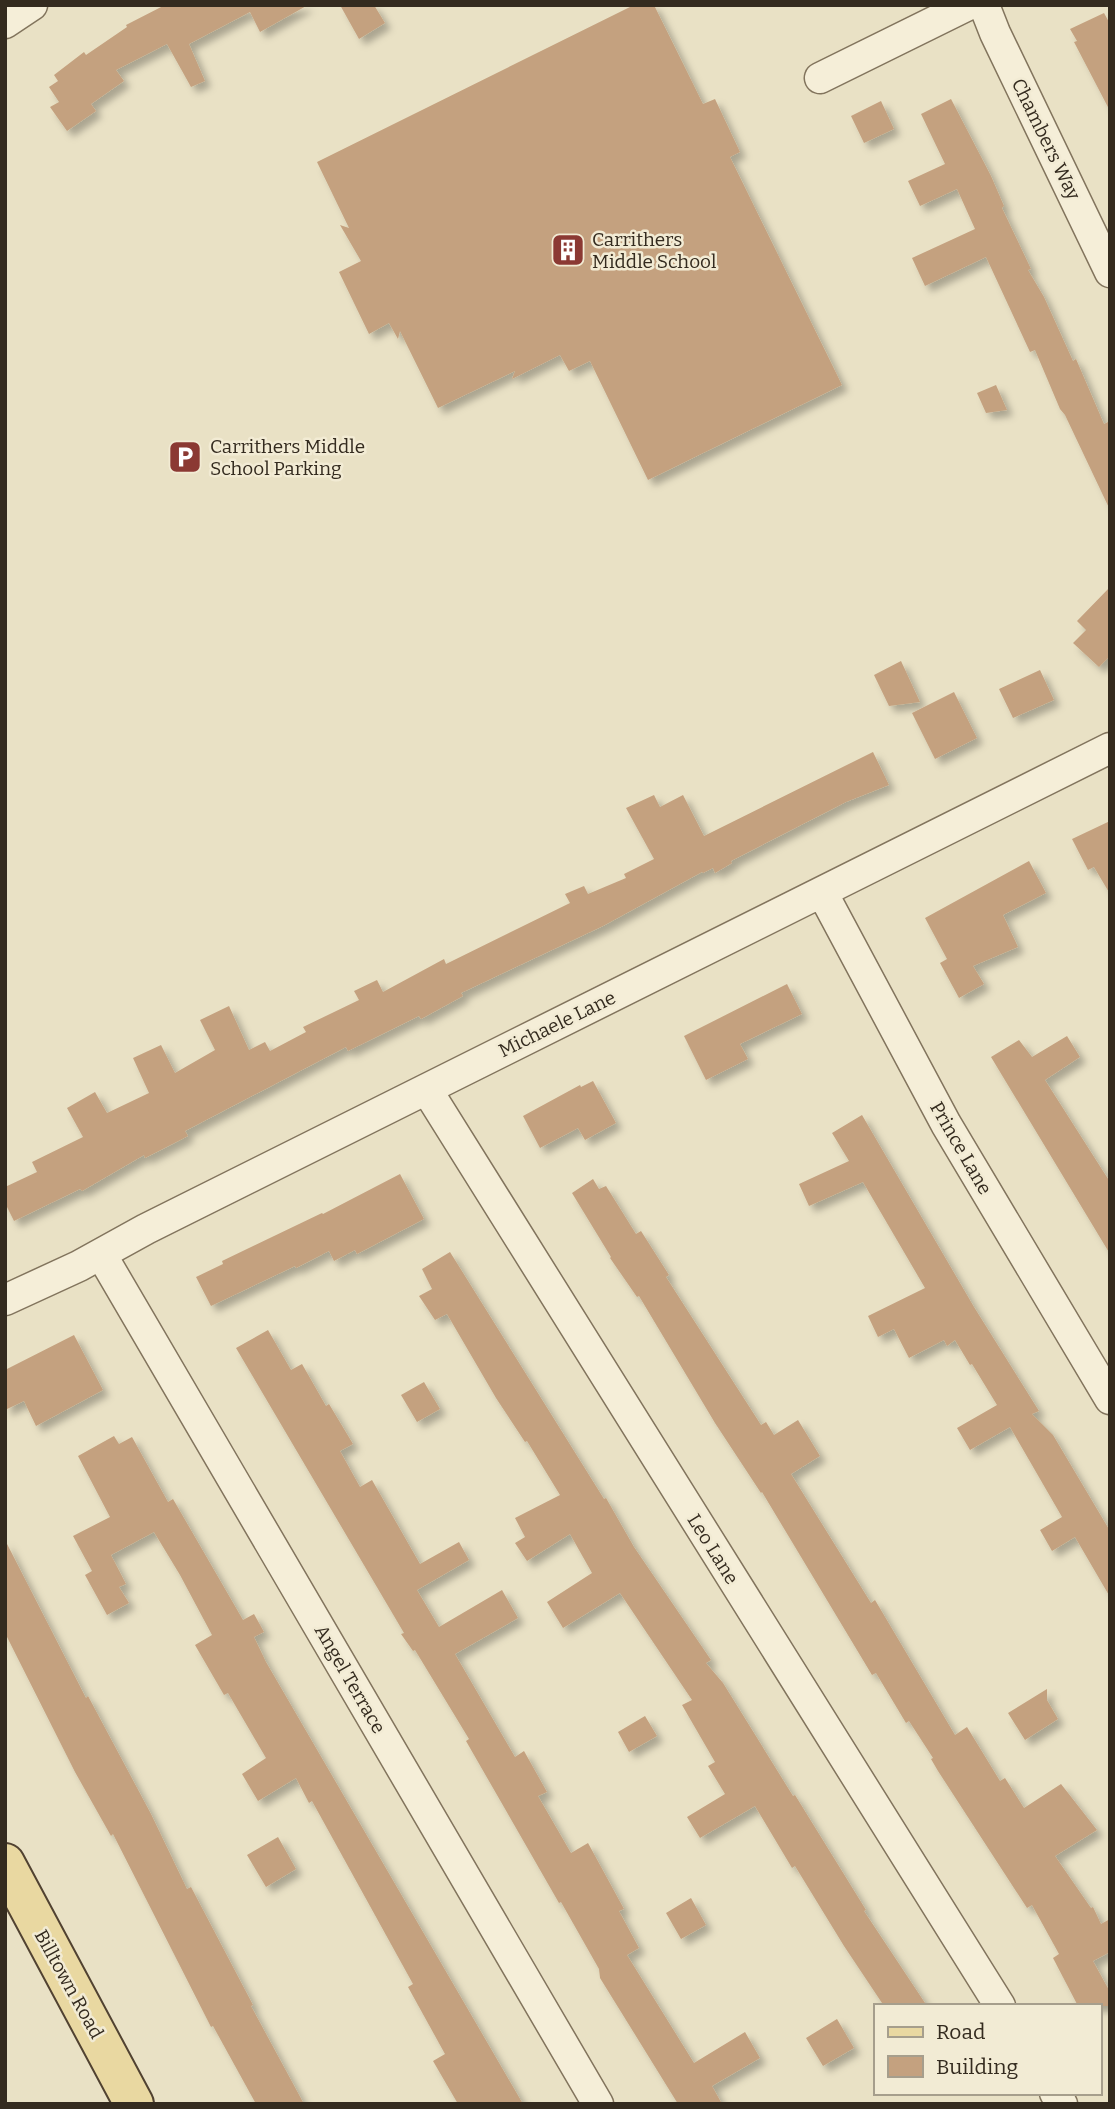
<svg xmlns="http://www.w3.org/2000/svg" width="1115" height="2109" viewBox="0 0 1115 2109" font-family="Bitter,serif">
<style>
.building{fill:#c4a17f;filter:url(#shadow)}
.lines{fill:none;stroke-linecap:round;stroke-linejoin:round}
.minor-casing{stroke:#82745d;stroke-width:33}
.major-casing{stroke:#514231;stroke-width:42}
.minor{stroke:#f5eed8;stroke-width:30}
.major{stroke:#e9d8a1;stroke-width:38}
.labels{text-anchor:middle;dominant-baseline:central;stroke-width:5;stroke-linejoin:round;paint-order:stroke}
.street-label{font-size:19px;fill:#342b1f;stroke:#f2ebd4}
.poi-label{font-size:19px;fill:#342b1f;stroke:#f2ebd4;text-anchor:start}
</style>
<defs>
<filter id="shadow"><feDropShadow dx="6" dy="6" stdDeviation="3.5" flood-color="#0004"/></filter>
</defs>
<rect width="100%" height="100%" fill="#e9e1c5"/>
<path class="building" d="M165,5H308L260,32L250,12L189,44L205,81L191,87L167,44L116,70L124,81L91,104L96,111L67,131L50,107L59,102L49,87L58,81L54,75L84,52L86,55L127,27L126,25Z
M340,5H374L385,23L359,39Z
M634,5H654L703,104L715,99L740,152L730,157L842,385L648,480L590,361L569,371L560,355L512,379L515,371L438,408L400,331L398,339L389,323L369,334L339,272L361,261L340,225L349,228L317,162Z
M1104,13L1110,24V111L1074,42L1077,41L1070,29Z
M951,99L991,176L1004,206L1002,208L1031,269L1028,270L1044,297L1073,361L1076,359L1104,424L1110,421V510L1065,415L1060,409L1035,350L1030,352L986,257L925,286L912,258L975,229L957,189L920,206L908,181L945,164L921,114Z
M881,101L894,129L864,143L851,116Z
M996,385L1007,410L986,413L977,393Z
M1110,587V656L1099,667L1073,643L1086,630L1077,621Z
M901,661L920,702L889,706L874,675Z
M1040,670L1054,700L1013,718L999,689Z
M954,692L977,738L935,759L912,713Z
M873,752L889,785L846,802L731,861L732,863L715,873L713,868L703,873L702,872L603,926L461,993L463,996L421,1019L419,1016L348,1051L346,1047L185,1131L188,1136L145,1158L144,1155L82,1191L80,1189L14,1221L5,1203V1187L37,1172L32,1162L83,1137L67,1108L95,1092L107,1113L149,1093L133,1058L161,1045L175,1073L215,1050L200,1020L229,1006L249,1050L265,1042L270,1051L306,1032L303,1027L359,1000L354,991L377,980L383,992L444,959L446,964L570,903L565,894L584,886L588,894L626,878L624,874L654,859L626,808L654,795L660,807L683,795L704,836Z
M1110,821V894L1094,867L1088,870L1072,839Z
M1029,861L1046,893L1003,915L1018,947L973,966L984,984L959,998L940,963L947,959L925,918Z
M787,984L802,1014L740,1044L748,1059L706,1080L684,1036Z
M1067,1036L1080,1057L1045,1080L1110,1182V1254L991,1057L1019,1040L1032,1057Z
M593,1081L616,1123L585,1140L578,1128L540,1148L523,1116L580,1085L581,1087Z
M862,1115L974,1307L1039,1411L1032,1414L1053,1435L1110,1531V1597L1075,1537L1052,1551L1040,1530L1062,1517L1010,1427L970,1450L957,1428L997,1405L972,1364L970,1365L955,1340L947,1346L944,1340L909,1358L894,1329L878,1337L868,1316L925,1288L863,1182L809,1206L799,1184L849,1161L832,1133Z
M400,1174L424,1219L357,1254L355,1250L334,1261L329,1251L296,1268L295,1266L211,1306L196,1277L223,1264L222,1261L322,1213L323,1214Z
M593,1179L599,1189L606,1186L636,1234L641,1231L669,1275L666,1277L761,1425L766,1422L774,1435L798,1420L820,1456L791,1474L871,1603L875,1600L955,1735L967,1727L1000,1781L1005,1778L1024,1808L1061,1784L1097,1830L1055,1856L1091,1908L1093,1907L1101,1924L1110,1919V1952L1093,1961L1110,1992V2006H1078L1053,1958L1059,1954L1032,1905L1027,1908L938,1771L931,1759L933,1758L909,1721L906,1723L876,1673L872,1675L762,1492L761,1493L715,1423L639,1296L637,1297L610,1258L611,1257L572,1193Z
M450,1252L604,1499L606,1498L634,1547L711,1660L706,1663L723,1683L793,1796L795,1795L866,1910L864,1911L927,2006H884L844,1946L795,1866L792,1868L755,1806L700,1838L687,1817L725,1794L708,1766L715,1762L682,1705L692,1700L620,1593L563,1628L547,1602L592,1573L570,1534L527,1561L515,1543L525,1537L515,1518L560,1495L527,1441L525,1442L496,1398L447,1314L435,1320L419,1296L432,1289L422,1269Z
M268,1330L291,1370L302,1364L326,1406L329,1404L353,1444L340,1451L360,1487L372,1480L420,1564L459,1542L469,1560L417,1590L439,1627L502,1590L518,1618L455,1654L515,1757L524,1751L547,1792L538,1796L571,1853L588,1843L624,1909L619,1911L639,1948L627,1955L694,2063L745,2032L760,2058L712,2086L722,2104H678L600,1978L599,1969L561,1902L559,1903L466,1741L469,1739L415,1650L413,1651L401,1634L404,1633L236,1348Z
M74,1335L103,1390L36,1426L24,1401L5,1410V1370Z
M424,1382L440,1409L417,1422L401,1395Z
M114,1436L119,1444L132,1437L168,1502L173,1499L243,1620L254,1614L264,1632L254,1637L266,1662L523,2104H458L433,2061L445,2054L408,1987L413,1984L312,1801L309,1803L296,1778L258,1801L242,1774L266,1758L228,1693L224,1695L195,1645L212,1635L180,1575L154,1532L111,1555L126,1584L119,1587L129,1603L107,1615L85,1575L92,1571L73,1536L110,1517L78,1456Z
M5,1540L86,1698L88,1696L151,1814L187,1889L191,1887L253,2005L251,2006L304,2104H256L213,2026L211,2027L113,1834L111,1836L75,1772L5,1633Z
M1047,1689V1700L1058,1719L1025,1740L1008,1713Z
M645,1716L657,1736L629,1752L618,1732Z
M278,1837L296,1869L266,1887L247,1855Z
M691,1898L706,1925L681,1939L666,1913Z
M837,2019L854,2048L823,2066L806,2038Z"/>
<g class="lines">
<defs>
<path id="minor" d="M984,5L995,33L1110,272
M5,23L32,5
M820,78L968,5
M822,892L946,1124L1110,1399
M427,1090L1000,2006
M101,1254L598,2104
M5,1300L79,1266L146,1229L1110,748
M1055,2093L1062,2104"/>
<path id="major" d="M5,1863L134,2104"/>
</defs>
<use href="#minor" class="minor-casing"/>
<use href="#major" class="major-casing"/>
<use href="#minor" class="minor"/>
<use href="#major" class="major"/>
</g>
<defs>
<symbol id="building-square" viewBox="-11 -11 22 22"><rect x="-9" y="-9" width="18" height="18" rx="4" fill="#8b3933" stroke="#f2ebd4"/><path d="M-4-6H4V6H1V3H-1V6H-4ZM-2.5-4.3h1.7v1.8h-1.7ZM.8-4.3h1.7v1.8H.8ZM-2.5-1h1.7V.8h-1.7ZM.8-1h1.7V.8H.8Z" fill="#fff"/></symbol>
<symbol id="parking-square" viewBox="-11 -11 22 22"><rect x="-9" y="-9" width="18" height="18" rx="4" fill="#8b3933" stroke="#f2ebd4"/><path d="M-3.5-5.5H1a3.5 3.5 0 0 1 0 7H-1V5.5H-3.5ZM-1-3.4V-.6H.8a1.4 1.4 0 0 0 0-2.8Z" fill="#fff"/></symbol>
</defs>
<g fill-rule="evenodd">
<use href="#building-square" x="549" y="231" width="38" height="38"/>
<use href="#parking-square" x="166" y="438" width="38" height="38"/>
</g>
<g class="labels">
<g class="street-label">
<text transform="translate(1046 139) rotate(64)">Chambers Way</text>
<text transform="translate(557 1024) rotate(-26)">Michaele Lane</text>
<text transform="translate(961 1148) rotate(60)">Prince Lane</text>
<text transform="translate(713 1549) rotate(58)">Leo Lane</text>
<text transform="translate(350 1679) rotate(60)">Angel Terrace</text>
<text transform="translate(69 1984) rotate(61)">Billtown Road</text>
</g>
<g class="poi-label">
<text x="592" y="239">Carrithers<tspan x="592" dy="22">Middle School</tspan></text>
<text x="210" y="446">Carrithers Middle<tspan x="210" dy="22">School Parking</tspan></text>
</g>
</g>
<rect width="1115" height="2109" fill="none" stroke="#342b1f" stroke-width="14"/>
<rect x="874" y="2004" width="228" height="91" fill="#f2ebd4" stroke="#a69e8c" stroke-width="2"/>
<rect x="888" y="2027" width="35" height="10" fill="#e9d8a1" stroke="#a69e8c" stroke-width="2"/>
<text x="936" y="2039" font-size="21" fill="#342b1f">Road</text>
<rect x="888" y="2056" width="35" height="21" fill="#c4a17f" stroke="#a69e8c" stroke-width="2"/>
<text x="936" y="2074" font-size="21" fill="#342b1f">Building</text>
</svg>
